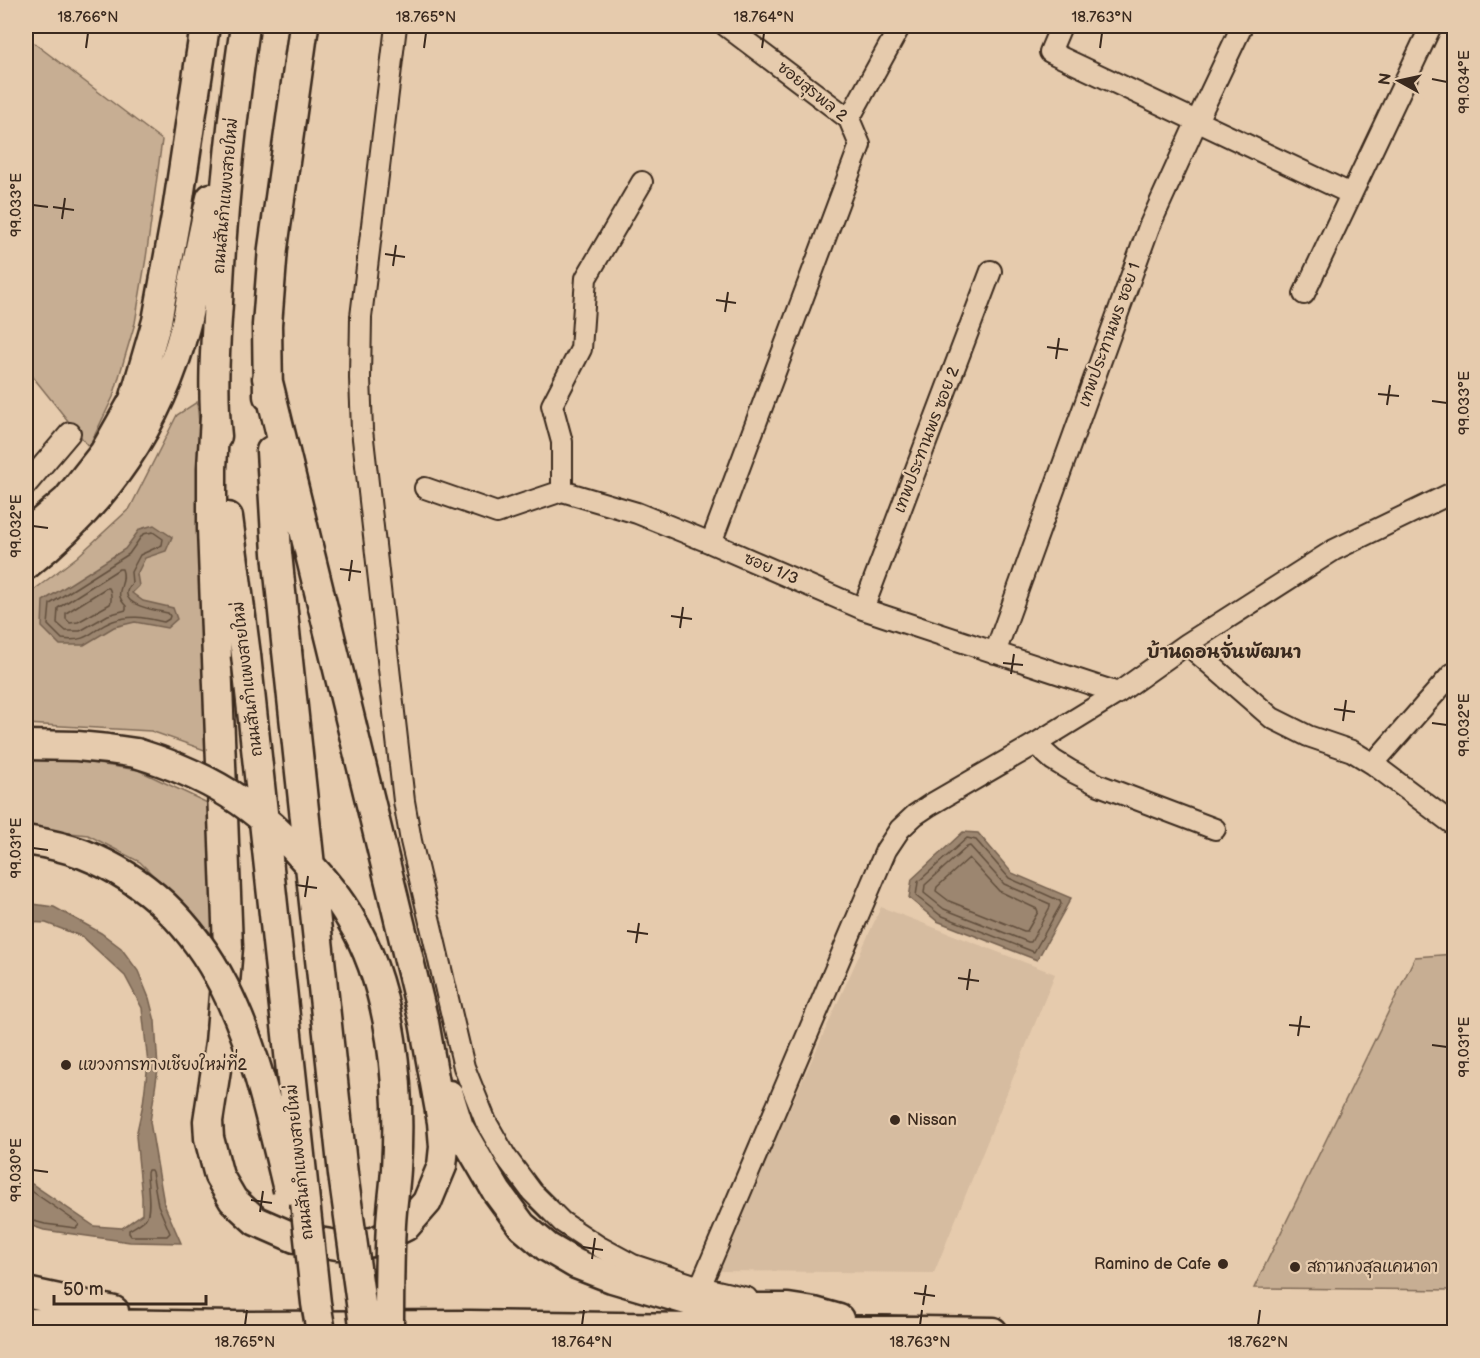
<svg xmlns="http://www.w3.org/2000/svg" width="1480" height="1358" viewBox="0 0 1480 1358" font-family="'Balsamiq Sans','Playpen Sans Thai',sans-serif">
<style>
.built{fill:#d6bca0}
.green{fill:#c7ae93;stroke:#816c58;stroke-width:1.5}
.water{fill:#9c866f;stroke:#75614f;stroke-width:1.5}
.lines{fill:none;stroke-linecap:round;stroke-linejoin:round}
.shore{stroke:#624f3e;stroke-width:1.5}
.minor-casing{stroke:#3b2a1e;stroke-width:24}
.secondary-casing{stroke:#3b2a1e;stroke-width:33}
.minor{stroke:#e6cbad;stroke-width:20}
.secondary{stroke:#e6cbad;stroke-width:28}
.secondary-bridge-casing{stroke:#3b2a1e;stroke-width:33;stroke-linecap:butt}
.secondary-bridge{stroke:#e6cbad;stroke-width:28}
.ticks{fill:none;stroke:#3b2a1e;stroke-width:2}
.poi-dot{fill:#3b2a1e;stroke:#e6cbad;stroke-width:2}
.labels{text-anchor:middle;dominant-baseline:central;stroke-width:4.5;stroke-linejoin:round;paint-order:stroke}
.street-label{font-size:16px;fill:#3b2a1e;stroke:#e6cbad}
.poi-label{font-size:16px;fill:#3b2a1e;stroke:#e6cbad;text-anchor:start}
.neighbourhood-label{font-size:18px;font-weight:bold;fill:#3b2a1e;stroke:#e6cbad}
.neatline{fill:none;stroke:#3b2a1e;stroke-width:2}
.ticks-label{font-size:15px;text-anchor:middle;fill:#3b2a1e}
</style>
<rect width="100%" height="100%" fill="#e6cbad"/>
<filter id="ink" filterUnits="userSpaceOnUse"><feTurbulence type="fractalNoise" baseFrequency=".0167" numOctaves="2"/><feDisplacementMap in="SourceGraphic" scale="12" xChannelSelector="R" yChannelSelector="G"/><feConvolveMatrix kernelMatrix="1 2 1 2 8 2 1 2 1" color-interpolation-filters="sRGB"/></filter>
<g filter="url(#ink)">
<path class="built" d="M881,907L1055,974L934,1273L716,1271Z"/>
<path class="green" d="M26,37L162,140L146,258L135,323L113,397L89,447L29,372L26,369Z
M197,402L202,452L213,753L151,731L26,724V596L77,557L130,508L177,415Z
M30,754L138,770L216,807L212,934L140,862L88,835L26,828V755Z
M1454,954V1290L1254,1288L1415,957Z"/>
<path class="water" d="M154,525L172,537L166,551L145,558L137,574L139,586L132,593L143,601L173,608L177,619L167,628L135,622L114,627L84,645H60L42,627L43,601L125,549L140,529Z
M963,832L978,833L1012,873L1071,898L1037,960L937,921L909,898L912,879Z
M26,903L54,907L101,933L121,948L138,971L149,998L155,1021L158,1069L150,1122L164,1204L181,1243L130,1242L44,1230L26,1224V1183L32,1184L94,1226L122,1228L142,1214V1197L136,1136L143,1104L148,1064L142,1008L125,976L83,937L46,923L26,922Z"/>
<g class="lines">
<path class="shore" d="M153,532L163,539L162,545L140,555L131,572L132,583C131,585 127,589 127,592C124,606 159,611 168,613L170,616L169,619L164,622C145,618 133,614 113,621C91,629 90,643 62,639L48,625L50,604L129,554L143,534Z
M119,569H122C128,586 111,591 126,606V610L108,615L80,631H66L57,623L58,608Z
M106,588H109C111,591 112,601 110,604L78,622L70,623L66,619V613Z
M967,838L976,840L1009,878L1060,901L1061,904L1034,952L940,915L916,896L918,882Z
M970,846L1004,884L1050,904V907L1031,942H1028L944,909L924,893L925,885L967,847Z
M969,858L999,891L1037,909L1038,912L1027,931H1024L949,901L936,891L937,887Z
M148,1170H151L152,1172L158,1205L170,1233L167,1236H131L129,1233V1230C134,1227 142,1223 146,1218C152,1211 147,1183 147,1173Z
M26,1189L30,1190L78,1223L79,1225L76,1228L45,1224L26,1219"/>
<defs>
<path id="minor" d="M396,26L361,317L360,378L362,430L404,801L411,841L464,1067L486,1122L506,1157L532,1192L562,1222L598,1246L633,1265L700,1287L747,1298
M1061,26L1050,52L1351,194
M849,119L900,26
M1304,294L1431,26
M26,485L70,433
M425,488L497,513L562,491L637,513L711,543L863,609L1118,693
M562,491V442L552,405L581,349L586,278L642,182
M711,543L860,145L849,119L726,26
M863,609L991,271
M1187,644L1272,718L1308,736L1352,751L1373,764L1454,825
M995,653L1149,227L1197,121L1242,26
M1035,744L1053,760L1071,771L1099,785L1215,829
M1373,764L1452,674H1454
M700,1287L886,850L900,829L915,815L930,805L1035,744L1118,693L1187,644L1334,550L1454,492"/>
<path id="secondary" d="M268,396L267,325L273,248L304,26
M215,417L212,468V528L228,947L220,1043L208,1121L209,1138L219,1176L233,1200L256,1221L295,1238L337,1245L374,1242L406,1226L427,1202L442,1166L444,1147L442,1122L424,1022L267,378
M217,436C212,392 215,347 218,303C222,210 232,117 245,26
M271,451L277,553L287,651
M228,517L246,655
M26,535L67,500L104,453L134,400L157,321L177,211L205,26
M26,565C106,502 159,426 185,327C189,313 191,297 193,283C199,254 204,226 211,198
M26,745L77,746L108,749L136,753
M449,1095L459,1127L497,1192L522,1226L547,1247L576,1264L612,1278L690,1301L731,1308H788L814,1312L839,1319
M26,1292L114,1311
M26,1323L236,1326L470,1325L993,1332"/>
</defs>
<use href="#minor" class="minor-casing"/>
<use href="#secondary" class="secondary-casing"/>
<use href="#minor" class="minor"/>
<use href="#secondary" class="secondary"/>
<defs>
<path id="secondary-bridge" d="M287,651L343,1174L365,1332
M246,655L316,1303L321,1332
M136,753C208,775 256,804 306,861C323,879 338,897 350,918C393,988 401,1089 396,1169C395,1187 392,1205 391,1224C389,1260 389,1296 389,1332
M26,840C45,843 65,847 83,854C227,911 256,1056 288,1190"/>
</defs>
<use href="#secondary-bridge" class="secondary-bridge-casing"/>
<use href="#secondary-bridge" class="secondary-bridge"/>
</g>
</g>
<path class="ticks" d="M86,48L88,33M424,48L426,33M762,48L764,33M1100,48L1102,33M1432,79L1447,82M33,205L48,207M53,207L74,210M62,219L65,198M385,254L405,257M393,266L396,245M716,300L736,303M725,312L728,292M1047,347L1068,350M1056,359L1059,338M1378,394L1399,396M1432,401L1447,403M1387,405L1390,385M33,526L48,528M340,569L361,572M349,581L352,560M671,616L692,619M680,628L683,607M1003,663L1023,665M1011,674L1014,654M1334,709L1355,712M1343,721L1346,700M1432,723L1447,725M33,848L48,850M296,885L317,888M305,897L308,876M627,931L648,934M636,943L639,923M958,978L979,981M967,990L970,969M1289,1025L1310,1027M1298,1036L1301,1016M1432,1045L1447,1047M33,1170L48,1172M251,1200L272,1203M260,1212L263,1191M583,1247L603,1250M592,1259L595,1238M914,1293L935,1296M923,1305L926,1285M245,1325L247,1310M582,1325L584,1310M920,1325L922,1310M1258,1325L1260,1310"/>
<g class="poi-dot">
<circle cx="66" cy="1065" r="6"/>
<circle cx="895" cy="1120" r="6"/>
<circle cx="1223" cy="1264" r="6"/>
<circle cx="1295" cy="1267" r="6"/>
</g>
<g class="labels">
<g class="street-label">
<text transform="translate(812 92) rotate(39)">ซอยสุรพล 2</text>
<text transform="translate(226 196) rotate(-85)">ถนนสันกำแพงสายใหม่</text>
<text transform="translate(1110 335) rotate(-70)">เทพประทานพร ซอย 1</text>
<text transform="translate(927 440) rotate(-69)">เทพประทานพร ซอย 2</text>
<text transform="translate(771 569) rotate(23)">ซอย 1/3</text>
<text transform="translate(248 679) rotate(-97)">ถนนสันกำแพงสายใหม่</text>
<text transform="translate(300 1162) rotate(-96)">ถนนสันกำแพงสายใหม่</text>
</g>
<g class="poi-label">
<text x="78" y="1065">แขวงการทางเชียงใหม่ที่2</text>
<text x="907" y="1120">Nissan</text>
<text x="1211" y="1264" text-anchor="end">Ramino de Cafe</text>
<text x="1307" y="1267">สถานกงสุลแคนาดา</text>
</g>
<g class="neighbourhood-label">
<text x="1224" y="652">บ้านดอนจั่นพัฒนา</text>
</g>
</g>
<rect width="1480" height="1358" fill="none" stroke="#e6cbad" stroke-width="66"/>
<g transform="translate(1399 81) rotate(278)" stroke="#e6cbad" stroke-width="4.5" paint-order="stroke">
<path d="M0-4.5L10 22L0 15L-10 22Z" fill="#3b2a1e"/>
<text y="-9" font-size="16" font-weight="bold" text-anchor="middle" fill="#3b2a1e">N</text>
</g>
<path d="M54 1295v9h152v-9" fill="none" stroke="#3b2a1e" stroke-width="3"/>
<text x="63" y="1295" font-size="18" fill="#3b2a1e" stroke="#e6cbad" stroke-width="4.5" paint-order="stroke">50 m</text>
<rect x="33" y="33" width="1414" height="1292" class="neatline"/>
<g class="ticks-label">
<text x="88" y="22">18.766°N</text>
<text x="426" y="22">18.765°N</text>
<text x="764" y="22">18.764°N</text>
<text x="1102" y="22">18.763°N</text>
<text transform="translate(1464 82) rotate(-90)" y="5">99.034°E</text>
<text transform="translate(16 205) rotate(-90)" y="5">99.033°E</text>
<text transform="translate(1464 403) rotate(-90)" y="5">99.033°E</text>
<text transform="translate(16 526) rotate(-90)" y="5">99.032°E</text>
<text transform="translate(1464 725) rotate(-90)" y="5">99.032°E</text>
<text transform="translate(16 848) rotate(-90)" y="5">99.031°E</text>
<text transform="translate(1464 1047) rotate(-90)" y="5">99.031°E</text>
<text transform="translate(16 1170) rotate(-90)" y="5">99.030°E</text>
<text x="245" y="1347">18.765°N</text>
<text x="582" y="1347">18.764°N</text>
<text x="920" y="1347">18.763°N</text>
<text x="1258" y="1347">18.762°N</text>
</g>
</svg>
